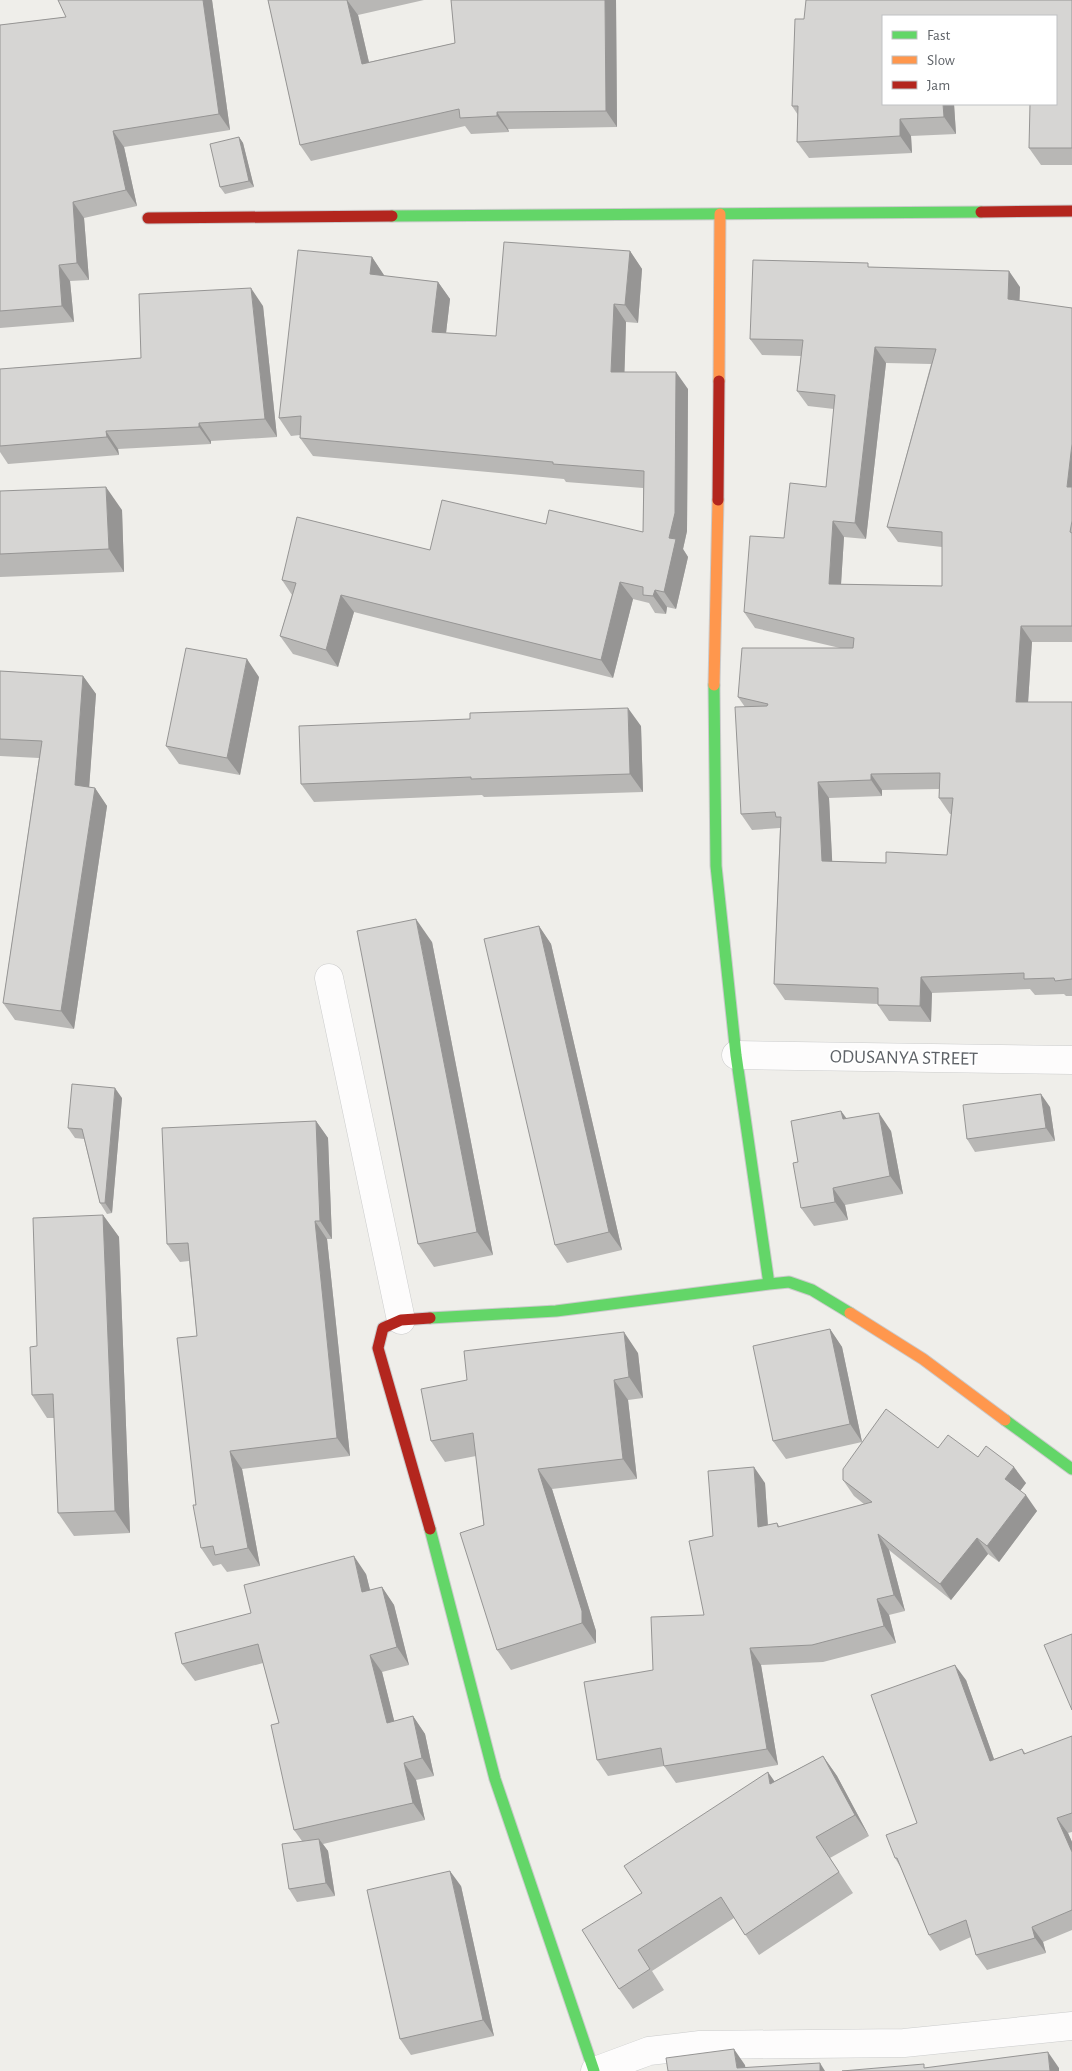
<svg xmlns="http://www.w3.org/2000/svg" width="1072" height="2071" viewBox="0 0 1072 2071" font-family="'Alegreya Sans',sans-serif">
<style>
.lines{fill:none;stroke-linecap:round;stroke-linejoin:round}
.street-casing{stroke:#cbcccc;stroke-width:29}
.fast-casing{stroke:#cacacb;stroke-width:13}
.slow-casing{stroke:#cacacb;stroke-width:13}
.jam-casing{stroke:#cacacb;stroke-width:13}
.street{stroke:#fdfcfc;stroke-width:28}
.fast{stroke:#63d668;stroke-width:11}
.slow{stroke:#ff974d;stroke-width:11}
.jam{stroke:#b3261e;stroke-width:11}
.wall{fill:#b8b7b5;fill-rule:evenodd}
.shaded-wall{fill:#969594}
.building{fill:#d6d5d3;stroke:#969594;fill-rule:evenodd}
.labels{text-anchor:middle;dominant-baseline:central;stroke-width:4;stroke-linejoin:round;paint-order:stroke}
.street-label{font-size:19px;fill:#5f6368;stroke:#fff}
</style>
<rect width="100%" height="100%" fill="#efeeea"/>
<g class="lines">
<defs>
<path id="street" d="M329,978L401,1320
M736,1055L1072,1060
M595,2071L649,2051L700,2045L904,2043L1072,2026"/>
<path id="fast" d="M392,216L981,212
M714,685L716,866L736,1055L769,1284L789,1282L812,1290L850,1313
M430,1318L556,1311L769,1284
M1005,1420L1072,1469
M430,1529L495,1779L594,2071"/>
<path id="slow" d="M719,381L720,214
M714,685L718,500
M850,1313L923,1359L1005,1420"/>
<path id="jam" d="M981,212L1072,211
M148,218L392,216
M718,500L719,381
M430,1318L401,1320L383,1328L378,1348L430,1529"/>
</defs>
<use href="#street" class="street-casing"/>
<use href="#fast" class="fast-casing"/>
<use href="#slow" class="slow-casing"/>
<use href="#jam" class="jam-casing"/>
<use href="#street" class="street"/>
<use href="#fast" class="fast"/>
<use href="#slow" class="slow"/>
<use href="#jam" class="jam"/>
</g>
<path class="wall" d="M58,0H212L230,130L124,147L137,206L84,218L89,280L70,281L74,322L0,328V25L66,17Z
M268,0H424L358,15L369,62L455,43L451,0H616L617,127L508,129L509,132L471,134L465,126L311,161L300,145Z
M1072,0V165H1041L1029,148L1056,16H883V104H954L956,134L911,136L912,153L809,158L797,142L798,115L792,106L804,19Z
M239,137L243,143L254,187L225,194L220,187Z
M630,251L642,269L638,323L626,322L624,372L688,389L687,531L683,549L688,557L676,609L667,607L666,614L655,613L649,603L633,599L613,678L354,612L338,667L293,654L280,636L292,595L282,580L430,550L546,524L643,532V488L566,482L564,479L313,456L300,438V435L291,436L279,418L372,257L384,276L438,282L450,299L446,333L496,336Z
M871,267L1020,287L1019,301L1072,308V642H1032L1028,702H1072V996H1066L1064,994L1035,995L1030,989L932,993L931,1022L889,1021L878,1005V1004L785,1000L774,984L780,828L752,830L741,814L745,707L738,697L840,648L755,628L744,612L784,538L826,487L834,409L808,406L797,391L801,356L762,355L750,339ZM886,363L931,364L887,527L898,542L942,547V586L841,584L844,537L866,539ZM939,789V798L950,814H951L947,855L886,863L832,861L829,798L882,796V790Z
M263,306L277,437L211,441V444L118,449L119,455L8,464L0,452V369L141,358Z
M0,491L122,510L124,572L0,577Z
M0,671L83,676L96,694L89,787L95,788L107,806L74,1029L15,1020L3,1003L39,758L0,756Z
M259,677L240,775L179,764L166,746Z
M641,726L643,792L484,797L482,795L314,802L301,784Z
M539,926L551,944L622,1250L567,1263L555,1245Z
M432,942L493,1255L434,1267L418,1244Z
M122,1098L112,1213L107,1214L100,1203L84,1139L75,1138L68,1128Z
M1050,1107L1055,1141L975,1152L967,1139Z
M841,1111L847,1119L891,1131L903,1194L845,1205L848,1220L814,1226L801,1208L798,1162Z
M316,1121L328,1138L332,1239H327L350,1456L242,1469L260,1566L227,1572L221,1564L213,1566L201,1548L196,1505L197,1336L189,1261L180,1262L167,1244Z
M103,1215L119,1237L130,1533L74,1536L58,1513L54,1418H47L32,1395L37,1346Z
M830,1329L842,1347L862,1442L938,1448L978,1457L1026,1483L1020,1491L1037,1511L999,1562L988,1554L951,1600L889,1550L905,1611L889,1615L896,1643L823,1662L761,1665L778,1765L676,1783L664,1766L608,1776L597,1760L653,1670L704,1615L713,1536L765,1483L768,1525L777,1523L780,1527L864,1504L854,1496L843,1480L862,1442L786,1459L773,1441Z
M638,1353L643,1398L628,1400L637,1479L552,1489L596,1631V1643L511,1670L497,1650L476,1456L445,1462L431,1441Z
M366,1574L370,1590L382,1587L394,1605L409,1665L382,1672L394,1721L413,1716L425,1734L434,1776L416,1780L425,1820L323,1844L328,1851L335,1896L297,1902L289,1889L302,1841L294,1830L279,1723L263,1663L195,1681L182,1664L251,1613Z
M966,1680L994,1759L1022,1749L1026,1754L1072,1736V1832L1068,1833L1072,1842V1930L1043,1942L1046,1953L987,1970L976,1955L971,1937L940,1951L929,1935L901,1868L895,1858L917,1823Z
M823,1756L837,1776L869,1836L830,1858L853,1893L759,1955L734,1918L652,1971L664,1990L633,2009L619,1989L642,1893L775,1781Z
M461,1886L494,2036L411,2055L400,2039Z"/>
<path class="shaded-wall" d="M203,0H212L230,130L219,114Z
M347,0L358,15L373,80L362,64Z
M605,0H616L617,127L606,111Z
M943,104H954L956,134L944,117Z
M497,112L508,129L509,132L497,116Z
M900,119L911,136L912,153L900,136Z
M113,131L124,147L137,206L126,190Z
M239,137L243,143L254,187L249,181Z
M73,202L84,218L89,280L77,263Z
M630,251L642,269L638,323L625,305Z
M372,257L384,275L382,292L370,274Z
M59,265L70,281L74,322L62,306Z
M1009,271L1020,287L1019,315L1008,299Z
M438,282L450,299L444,350L432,332Z
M251,288L263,306L277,437L265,419Z
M614,304L626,322L624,390L611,372Z
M875,347L886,363L866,539L855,523Z
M676,372L688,389L687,531L683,549L688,557L676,609L664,592L669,538Z
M199,423L211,441V444L199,427Z
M106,431L118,449L119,455L107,437Z
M1072,444V494L1067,487Z
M106,487L122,510L124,572L109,549Z
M833,521L844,537L840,600L829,584Z
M620,582L633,599L613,678L601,660Z
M655,590L667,607L666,614L653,596Z
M341,595L354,612L338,667L326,650Z
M1021,626L1032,642L1027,718L1016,702Z
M247,659L259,677L240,775L227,758Z
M83,676L96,694L88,803L75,785Z
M628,708L641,726L643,792L630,774Z
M871,774L882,790V796L871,780Z
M818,782L829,798L833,877L822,861Z
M95,788L107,806L74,1029L61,1011Z
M416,919L432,942L493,1255L477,1232Z
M539,926L551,944L622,1250L609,1232Z
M921,977L932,993L931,1022L920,1006Z
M115,1088L122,1098L112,1213L105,1203Z
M1041,1094L1050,1107L1055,1141L1046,1128Z
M841,1111L854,1129L843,1119Z
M879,1113L891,1131L903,1194L890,1176Z
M316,1121L328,1138L332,1239L320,1221Z
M833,1188L845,1205L848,1220L835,1202Z
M103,1215L119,1237L130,1533L115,1511Z
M315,1221L327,1239L350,1456L337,1438Z
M830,1329L842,1347L862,1442L850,1424Z
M624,1332L638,1353L643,1398L629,1377Z
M614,1380L628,1400L637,1479L623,1459Z
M230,1451L242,1469L260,1566L248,1548Z
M754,1467L765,1483L769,1543L758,1527Z
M1014,1467L1026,1483L1017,1495L1005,1479Z
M538,1469L552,1489L596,1631V1643L582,1623Z
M1026,1495L1037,1511L999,1562L987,1546Z
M878,1534L889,1550L905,1611L894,1595Z
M977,1538L988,1554L951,1600L940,1584Z
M354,1556L366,1574L375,1610L362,1592Z
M382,1587L394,1605L409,1665L397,1647Z
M877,1599L889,1615L896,1643L884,1626Z
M750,1648L761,1665L778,1765L767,1749Z
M370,1655L382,1672L399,1740L387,1723Z
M955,1665L966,1680L1000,1776L990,1761Z
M413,1716L425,1734L434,1776L422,1758Z
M823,1756L837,1776L869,1836L855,1815Z
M404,1763L416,1780L425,1820L413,1803Z
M768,1772L782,1792L770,1784Z
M1057,1818L1068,1833L1072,1842V1852Z
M319,1839L328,1851L335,1896L326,1883Z
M450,1871L461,1886L494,2036L483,2020Z
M1032,1927L1043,1942L1046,1953L1035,1938Z
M734,2049L745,2065L746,2071L737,2068Z
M1048,2052L1059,2068V2071H1050Z
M820,2063L825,2071H820Z"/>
<path class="building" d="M58,0H203L219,114L113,131L126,190L73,202L77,263L59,265L62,306L0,311V25L66,17Z
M268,0H347L362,64L455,43L451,0H605L606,111L497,112V116L460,118L459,109L300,145Z
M806,0H1072V148H1029L1030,104H1056V16H883V104H943L944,117L900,119V136L797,142L798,106H792L795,19H804Z
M239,137L249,181L220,187L210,144Z
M504,242L630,251L625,305L614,304L611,372H676L675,513L669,538L676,539L664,592L655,590L653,596L643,595V587L620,582L601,660L341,595L326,650L280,636L296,583L282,580L297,517L430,550L442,500L546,524L549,510L643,532L644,471L553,464V462L300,438L301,416L279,418L298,250L372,257L370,274L438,282L432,332L496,336Z
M753,260L868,263V267L1009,271L1008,299L1072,308V444L1067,487H1072V521L1070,532L1072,533V626H1021L1016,702H1072V979L1055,981L1054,978L1024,979V973L921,977L920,1006L878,1005V988L774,984L781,817H776L775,812L741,814L735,707L767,706L768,704L738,697L742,648H853L854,638L744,612L750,536L784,538L790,483L826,487L835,395L797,391L803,340L750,339ZM875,347L936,349L887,527L942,532V586L829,584L833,521L855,523ZM940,773L939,798H953L947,855L886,852V863L822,861L818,782L871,780V774Z
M251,288L265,419L199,423V427L106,431L107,437L0,446V369L141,358L139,294Z
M106,487L109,549L0,554V491Z
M186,648L247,659L227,758L166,746Z
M0,671L83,676L75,785L95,788L61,1011L3,1003L42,741L0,739Z
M628,708L630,774L471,779V777L301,784L299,726L470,719V713Z
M416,919L477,1232L418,1244L357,931Z
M539,926L609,1232L555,1245L484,939Z
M72,1084L115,1088L105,1203H100L82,1129L68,1128Z
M1041,1094L1046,1128L967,1139L963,1105Z
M841,1111L843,1119L879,1113L890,1176L833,1188L835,1202L801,1208L793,1163L798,1162L791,1121Z
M316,1121L320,1221H315L337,1438L230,1451L248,1548L215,1555L213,1546L201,1548L193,1505H196L177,1338L197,1336L188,1243L167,1244L162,1128Z
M103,1215L115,1511L58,1513L53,1394L32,1395L30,1347L37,1346L33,1218Z
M830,1329L850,1424L773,1441L753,1346Z
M624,1332L629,1377L614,1380L623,1459L538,1469L582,1611V1623L497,1650L460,1533L484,1525L473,1433L431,1441L421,1389L467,1380L464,1351Z
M886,1409L938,1448L948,1435L978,1457L986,1446L1014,1467L1005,1479L1026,1495L987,1546L977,1538L940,1584L878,1534L894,1595L877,1599L884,1626L812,1645L750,1648L767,1749L664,1766L661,1748L597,1760L584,1682L653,1670L651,1617L704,1615L689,1541L713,1536L708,1471L754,1467L758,1527L777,1523L778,1527L872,1502L843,1480V1469Z
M354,1556L362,1592L382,1587L397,1647L370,1655L387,1723L413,1716L422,1758L404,1763L413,1803L294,1830L271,1725L279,1723L258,1644L182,1664L175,1633L251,1613L244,1585Z
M1072,1634V1710L1044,1645Z
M955,1665L990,1761L1022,1749L1024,1754L1072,1736V1813L1057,1818L1072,1852V1910L1032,1927L1035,1938L976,1955L966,1920L929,1935L897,1858H895L886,1835L917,1823L871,1695Z
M823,1756L855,1815L816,1837L839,1872L745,1935L721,1897L638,1950L650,1969L619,1989L582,1930L642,1893L624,1866L768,1772L770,1784Z
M319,1839L326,1883L289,1889L282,1844Z
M450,1871L483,2020L400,2039L367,1890Z
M734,2049L737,2068L820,2063V2071H668L666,2058Z
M1048,2052L1050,2071H842L924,2064V2068Z"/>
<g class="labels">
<g class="street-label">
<text transform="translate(904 1058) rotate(1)">ODUSANYA STREET</text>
</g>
</g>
<rect x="882" y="15" width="175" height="90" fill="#ffffff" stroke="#bfc1c3"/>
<rect x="892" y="31" width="25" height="8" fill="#63d668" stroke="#bfc1c3"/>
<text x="927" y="40" font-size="15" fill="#5f6368">Fast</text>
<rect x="892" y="56" width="25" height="8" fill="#ff974d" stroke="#bfc1c3"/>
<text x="927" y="65" font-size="15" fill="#5f6368">Slow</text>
<rect x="892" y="81" width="25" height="8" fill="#b3261e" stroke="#bfc1c3"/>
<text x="927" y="90" font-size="15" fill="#5f6368">Jam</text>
</svg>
